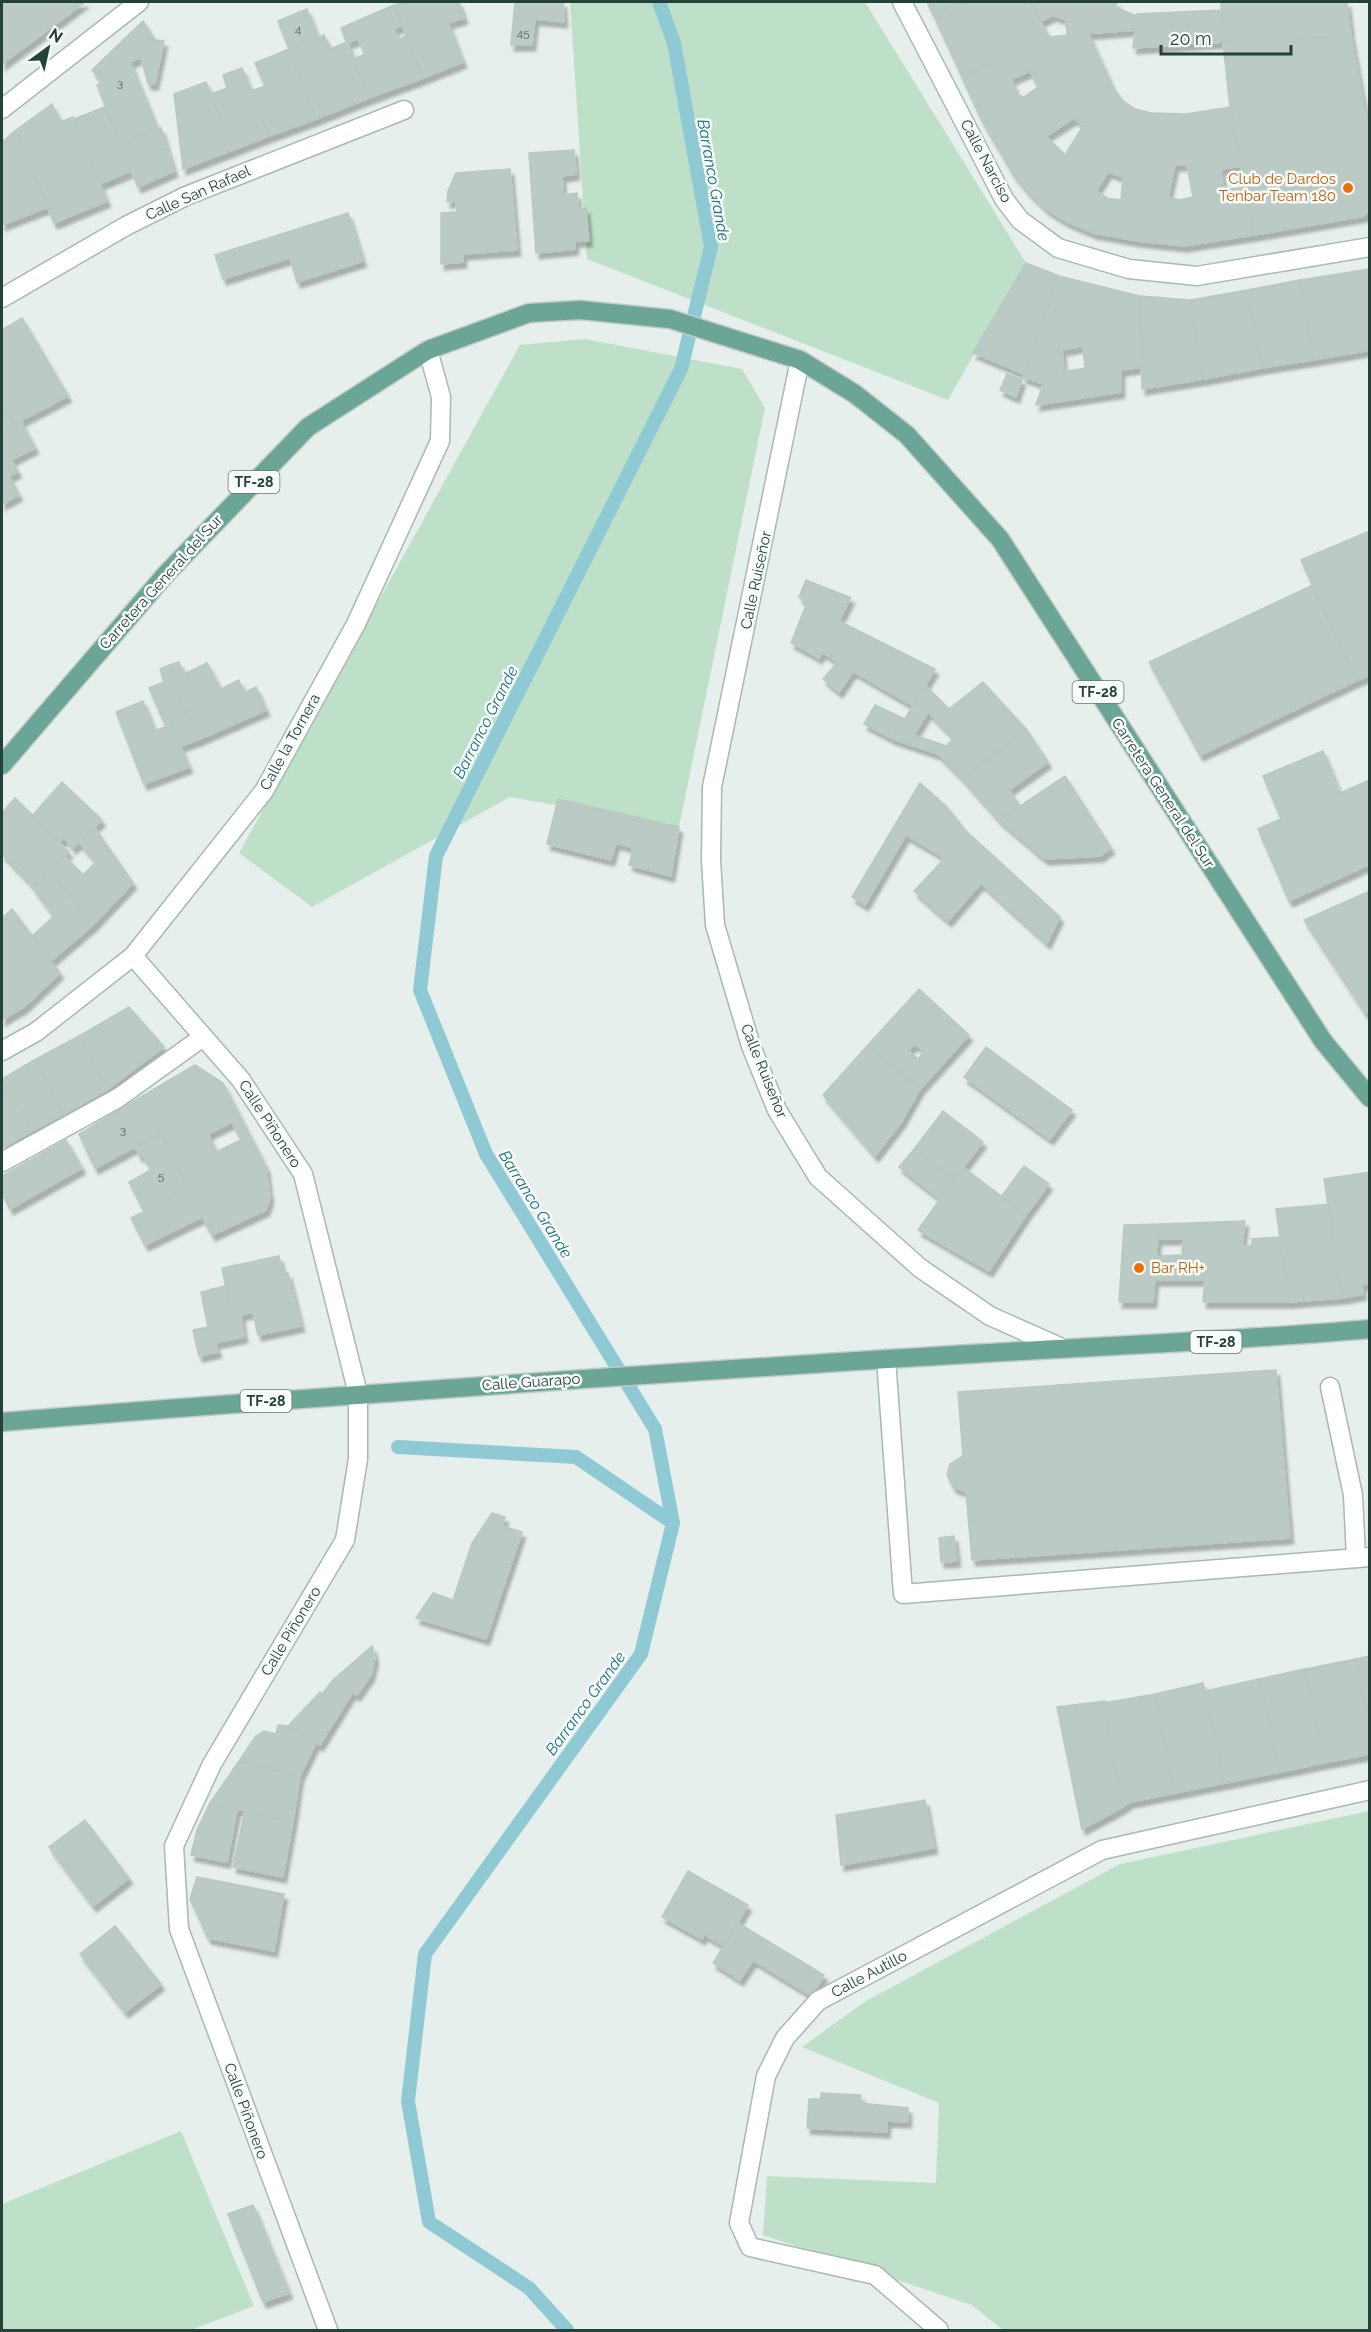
<svg xmlns="http://www.w3.org/2000/svg" width="1371" height="2332" viewBox="0 0 1371 2332" font-family="Raleway,sans-serif">
<style>
.green{fill:#bfe0c8}
.lines{fill:none;stroke-linecap:round;stroke-linejoin:round}
.stream{stroke:#8ec9d4;stroke-width:14}
.building{fill:#bbcac4;stroke:#b8c9c2;stroke-width:1.5;fill-rule:evenodd;filter:url(#shadow)}
.lane-casing{stroke:#a8b8b2;stroke-width:21}
.street-casing{stroke:#a8b8b2;stroke-width:21}
.primary-casing{stroke:#c2cac8;stroke-width:21}
.lane{stroke:#fff;stroke-width:18}
.street{stroke:#fff;stroke-width:18}
.primary{stroke:#6aa596;stroke-width:18}
.food-dot{fill:#e8710a;stroke:#f7fbf9;stroke-width:2}
.labels{text-anchor:middle;stroke-width:5;stroke-linejoin:round;paint-order:stroke}
.number-label{font-size:12px;fill:#4a645c}
.shield{fill:#f7fbf9;stroke:#637a73;stroke-width:1.5}
.shield-label{font-size:14px;font-weight:bold;fill:#24423a}
.street-label{font-size:15px;fill:#24423a;stroke:#f7fbf9}
.food-label{font-size:15px;fill:#c56008;stroke:#f7fbf9;text-anchor:end}
.water-label{font-size:16px;font-style:italic;fill:#1c6f80;stroke:#f7fbf9}
</style>
<defs>
<filter id="shadow"><feDropShadow dx="3.5" dy="6" stdDeviation="1.5" flood-color="#0004"/></filter>
</defs>
<rect width="100%" height="100%" fill="#e6efeb"/>
<path class="green" d="M570,2H865L1026,263L948,400L587,259Z
M585,339L742,369L765,408L679,827L510,797L312,907L239,853L520,345Z
M1369,1811V2330H1003L972,2305L763,2235L767,2176L936,2183L939,2103L802,2047L866,2001L1120,1864Z
M181,2131L254,2306L191,2330H2V2204Z"/>
<g class="lines">
<path class="stream" d="M398,1447L576,1457L673,1523
M567,2330L529,2288L429,2222L408,2101L425,1954L641,1654L673,1523L655,1429L486,1154L420,990L436,856L681,369L711,247L674,43L659,2"/>
</g>
<path class="building" d="M2,2H85L2,64Z
M403,2H459L464,18L448,23L463,62L423,78L394,5Z
M515,2H563L564,22L535,19L532,45H511Z
M927,2H961L933,14Z
M961,2H1030L1049,37L962,77L933,14Z
M1030,2H1117L1115,7L1137,16L1135,30L1067,35L1066,20L1053,15L1041,21Z
M1221,2H1347L1351,36L1223,42Z
M394,5L403,25L394,29L398,40L406,36L423,78L369,98L354,59L365,54L358,39L347,43L341,28Z
M307,9L318,38L289,49L278,21Z
M1221,10L1223,42L1133,48L1137,14Z
M143,21L155,40L164,41L155,84H148L141,57L130,62L156,126L121,146L97,85L103,83L92,70Z
M1088,33L1113,88L1122,100L1135,109L1151,113L1186,114L1230,107L1241,166L1221,169L1224,190L1245,187L1254,235L1184,246L1138,241L1093,233L1067,222L1047,210L1028,192L1013,174L982,121L962,77L1049,37ZM1030,71L1038,87L1024,97L1018,95L1011,79ZM1074,118L1083,126L1065,155L1046,136ZM1175,165H1187L1193,197L1180,200L1168,197ZM1108,172L1123,177L1121,200L1107,198L1096,191Z
M324,35L330,49L347,42L369,98L316,119L289,49Z
M1351,36L1370,140V210L1364,216L1254,235L1230,107L1223,42Z
M289,49L316,119L269,136L251,91L265,86L255,63Z
M242,68L269,136L233,150L211,94L227,88L223,75Z
M206,82L233,150L183,169L174,94Z
M52,104L61,122L73,117L107,201L54,223L16,130Z
M105,107L131,171L100,184L74,119Z
M156,126L157,129L161,128L174,171L138,187L121,146Z
M16,130L48,207L2,225V142Z
M574,150L576,174L562,176L563,195L577,193L578,209L586,208L589,241H575V249L536,253L529,153Z
M510,169L517,250L463,254V262L441,264V213L457,212L456,201L447,202L448,191L456,173Z
M348,213L363,261L297,282L290,258L223,279L215,255Z
M1026,263L1059,276L1024,374L973,353Z
M1370,269V350L1313,360L1300,280Z
M1059,276L1140,296L1142,367L1121,370V392L1036,405L1043,384L1023,377ZM1083,346L1085,368L1064,372L1062,350Z
M1300,280L1313,360L1262,368L1247,290Z
M1247,290L1262,368L1204,379L1190,300Z
M1140,296L1190,300L1204,379L1142,389Z
M22,318L68,396L15,424L2,399V330Z
M1007,374L1022,380L1016,397L1000,390Z
M2,399L15,424L2,431Z
M21,421L35,448L11,460L18,472L9,476L19,495L2,504V431Z
M1370,531V675L1356,681L1301,560Z
M806,580L851,598L839,621L935,669L913,706L853,671L839,692L823,679L838,662L822,652L819,658L791,643L807,603L799,597Z
M1313,585L1356,681L1200,755L1149,662Z
M179,662L184,674L207,663L221,689L239,680L244,693L256,687L266,710L200,739L188,711L185,713L167,666Z
M167,666L185,713L188,711L200,739L181,746L171,724L166,727L149,688L164,682L160,669Z
M983,682L1026,729L963,779L938,754L893,739L925,685L949,709ZM928,712L954,738L946,746L914,735Z
M143,701L155,731L171,724L189,767L144,784L116,712Z
M875,705L905,719L893,739L864,724Z
M1026,729L1048,762L1009,790L1020,806L999,820L963,779Z
M1323,751L1340,793L1370,780V864L1289,901L1258,829L1281,819L1263,776Z
M1065,776L1111,848L1100,856L1045,859L999,820Z
M62,782L102,820L73,848L64,838L59,843L32,816Z
M920,783L946,806L965,830L1060,917L1047,943L981,883L948,921L914,891L945,858L906,835L865,905L852,897Z
M15,798L69,852L34,887L2,854V813Z
M558,799L679,827L671,876L629,865L633,848L616,843L611,860L547,844Z
M94,827L133,883L92,926L51,871L65,856L83,875L96,862L79,842Z
M51,871L92,926L51,961L32,936L54,916L33,888Z
M1370,891V1011L1365,1013L1304,920Z
M12,909L60,973L24,1007L2,1020V918Z
M919,989L969,1035L920,1089L868,1045ZM914,1044L924,1051L918,1059L908,1051Z
M129,1007L164,1047L108,1089L79,1036Z
M79,1036L108,1089L64,1114L34,1060Z
M868,1045L920,1089L902,1121L875,1156L823,1095Z
M986,1047L1072,1110L1050,1139L964,1077Z
M34,1060L64,1114L32,1131L2,1079Z
M195,1065L223,1083L266,1167L270,1198L266,1210L212,1235L202,1217L145,1245L131,1218L189,1189L144,1095ZM232,1122L241,1140L216,1152L208,1134Z
M2,1079L32,1131L2,1148Z
M144,1095L162,1133L95,1168L79,1134Z
M943,1111L983,1142L953,1180L915,1148Z
M162,1133L189,1189L144,1211L129,1182L151,1170L142,1154L139,1156L135,1147Z
M66,1140L82,1168L10,1209L2,1193V1176Z
M915,1148L953,1180L940,1199L899,1167Z
M1024,1166L1049,1184L1026,1215L1001,1197Z
M963,1167L1026,1215L989,1271L918,1230Z
M1369,1172L1370,1284H1362L1363,1294L1342,1298L1324,1179Z
M1329,1204L1342,1298L1289,1302L1276,1209Z
M1245,1221L1242,1246H1208L1205,1280H1155L1157,1256L1182,1255L1183,1239H1157L1159,1224Z
M1159,1224L1153,1302H1119L1124,1225Z
M1279,1237L1289,1302H1203L1208,1246H1252V1239Z
M279,1256L283,1274L288,1273L301,1326L258,1335L253,1312L232,1317L222,1268Z
M225,1286L232,1317L241,1314L244,1337L215,1343L218,1352L199,1356L193,1330L208,1327L201,1292Z
M1276,1370L1290,1538L972,1560L966,1492L953,1487L947,1475L950,1464L963,1456L958,1392Z
M492,1513L505,1517L502,1526L522,1532L486,1639L416,1618L433,1593L453,1600L472,1543Z
M954,1536L957,1561L941,1562L939,1538Z
M372,1646L375,1658L371,1675L357,1695L352,1693L320,1745L288,1726L320,1692L322,1694L333,1680Z
M1370,1656V1729L1356,1659Z
M1356,1659L1370,1729V1754L1323,1763L1305,1669Z
M1305,1669L1323,1763L1280,1772L1259,1679Z
M1259,1679L1280,1772L1225,1783L1205,1691Z
M1203,1683L1225,1783L1175,1793L1155,1694Z
M1155,1694L1175,1793L1130,1802L1123,1807L1103,1703Z
M1106,1701L1103,1703L1123,1807L1082,1829L1057,1707Z
M278,1725L288,1726L316,1743L300,1776L239,1761L256,1736L264,1731L276,1734Z
M239,1761L300,1776L293,1822L210,1803Z
M925,1800L934,1848L841,1865L836,1815Z
M210,1803L237,1810L227,1862L191,1855L197,1830Z
M245,1811L293,1822L283,1877L233,1867Z
M85,1820L129,1878L93,1906L49,1847Z
M688,1871L748,1905L724,1946L704,1934L702,1939L662,1917Z
M197,1877L284,1894L274,1951L208,1938L190,1899Z
M738,1923L824,1975L812,1996L753,1960L740,1980L713,1963Z
M115,1926L161,1984L125,2012L80,1954Z
M821,2093L861,2095L860,2103L908,2108V2122L887,2121V2132L807,2128L809,2099H821Z
M253,2205L289,2293L263,2302L228,2214Z"/>
<g class="lines">
<g class="lane-casing">
<path id="lane" d="M2,1162L118,1098L203,1037
M1330,1387L1353,1495L1356,1558"/>
</g>
<g class="street-casing">
<path id="street" d="M902,2L1004,199L1020,220L1058,248L1129,269L1197,276L1370,247
M2,109L139,2
M2,298L126,226L186,196L404,110
M800,360L712,787L711,860L715,925L751,1046L777,1110L818,1177L920,1268L990,1316L1062,1348
M133,956L241,1080L303,1174L358,1394V1459L345,1540L212,1764L174,1846L179,1929L328,2330
M2,1051L36,1032L133,956L264,791L356,624L440,441L441,397L428,350
M886,1359L903,1594L1370,1557
M939,2330L875,2275L750,2247L739,2223L766,2076L785,2038L818,2001L1102,1850L1370,1790"/>
</g>
<g class="primary-casing">
<path id="primary" d="M2,765L166,574L308,427L428,350L529,313L580,310L670,319L800,360L855,394L907,435L1000,539L1323,1041L1370,1098
M2,1422C297,1398 592,1378 888,1359C1049,1348 1209,1343 1370,1329"/>
</g>
<use href="#lane" class="lane"/>
<use href="#street" class="street"/>
<use href="#primary" class="primary"/>
</g>
<g class="food-dot">
<circle cx="1348" cy="188" r="6"/>
<circle cx="1139" cy="1268" r="6"/>
</g>
<g class="labels">
<g class="number-label">
<text x="298" y="33">4</text>
<text x="523" y="37">45</text>
<text x="120" y="87">3</text>
<text x="123" y="1134">3</text>
<text x="161" y="1180">5</text>
</g>
<g class="shield">
<rect x="228.5" y="471" width="51" height="22" rx="4.5"/>
<rect x="1072.5" y="681" width="51" height="22" rx="4.5"/>
<rect x="1190.5" y="1331" width="51" height="22" rx="4.5"/>
<rect x="240.5" y="1390" width="51" height="22" rx="4.5"/>
</g>
<g class="shield-label">
<text x="254" y="487">TF-28</text>
<text x="1098" y="697">TF-28</text>
<text x="1216" y="1347">TF-28</text>
<text x="266" y="1406">TF-28</text>
</g>
<g class="street-label">
<text transform="translate(986 161) rotate(62)" y="5">Calle Narciso</text>
<text transform="translate(198 193) rotate(-24)" y="5">Calle San Rafael</text>
<text transform="translate(756 580) rotate(-78)" y="5">Calle Ruiseñor</text>
<text transform="translate(161 582) rotate(-48)" y="5">Carretera General del Sur</text>
<text transform="translate(290 742) rotate(-61)" y="5">Calle la Tornera</text>
<text transform="translate(1163 793) rotate(57)" y="5">Carretera General del Sur</text>
<text transform="translate(764 1071) rotate(68)" y="5">Calle Ruiseñor</text>
<text transform="translate(270 1124) rotate(57)" y="5">Calle Piñonero</text>
<text transform="translate(531 1382) rotate(-4)" y="5">Calle Guarapo</text>
<text transform="translate(291 1631) rotate(-59)" y="5">Calle Piñonero</text>
<text transform="translate(869 1974) rotate(-28)" y="5">Calle Autillo</text>
<text transform="translate(246 2111) rotate(70)" y="5">Calle Piñonero</text>
</g>
<g class="food-label">
<text x="1336" y="184">Club de Dardos<tspan x="1336" dy="17">Tenbar Team 180</tspan></text>
<text x="1151" y="1273" text-anchor="start">Bar RH+</text>
</g>
<g class="water-label">
<text transform="translate(714 180) rotate(80)" y="6">Barranco Grande</text>
<text transform="translate(485 722) rotate(-63)" y="6">Barranco Grande</text>
<text transform="translate(536 1204) rotate(58)" y="6">Barranco Grande</text>
<text transform="translate(585 1703) rotate(-54)" y="6">Barranco Grande</text>
</g>
</g>
<rect width="1371" height="2332" fill="none" stroke="#24423a" stroke-width="6"/>
<g transform="translate(48 48) rotate(33)" stroke="#f7fbf9" stroke-width="4.5" paint-order="stroke">
<path d="M0-4.5L10 22L0 15L-10 22Z" fill="#24423a"/>
<text y="-9" font-size="16" font-weight="bold" text-anchor="middle" fill="#24423a">N</text>
</g>
<path d="M1161 45v9h130v-9" fill="none" stroke="#24423a" stroke-width="3"/>
<text x="1170" y="45" font-size="18" fill="#24423a" stroke="#f7fbf9" stroke-width="4.5" paint-order="stroke">20 m</text>
</svg>
